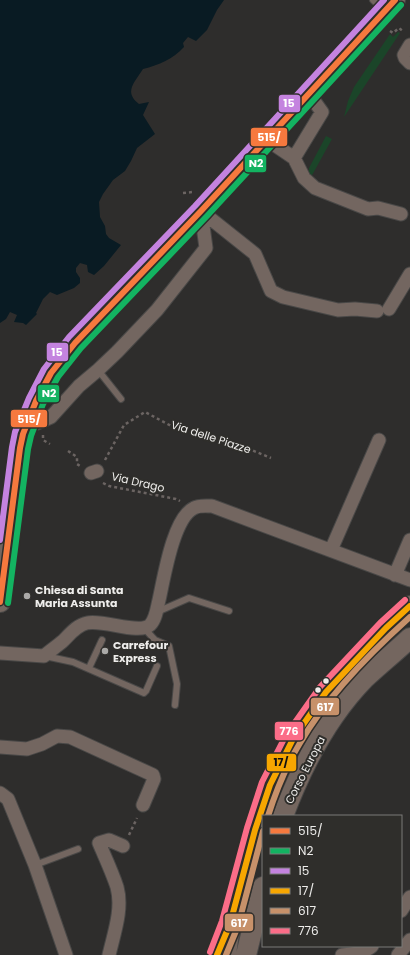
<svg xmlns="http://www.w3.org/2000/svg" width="410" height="955" viewBox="0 0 410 955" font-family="Poppins,sans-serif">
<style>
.green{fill:#1b4529}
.water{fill:#091b23}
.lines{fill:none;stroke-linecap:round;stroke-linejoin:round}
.lane-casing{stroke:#494847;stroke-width:8}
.street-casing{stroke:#494847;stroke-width:15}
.primary-casing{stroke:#494847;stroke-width:22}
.path{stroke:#6b6462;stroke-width:2.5;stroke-dasharray:3 3;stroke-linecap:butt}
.lane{stroke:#736660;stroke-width:6}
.street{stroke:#736660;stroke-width:13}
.primary{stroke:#74665f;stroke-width:20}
.bus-1-casing{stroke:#2f2e2b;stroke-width:9}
.bus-2-casing{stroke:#2f2e2b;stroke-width:9}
.bus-3-casing{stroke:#2f2e2b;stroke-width:9}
.bus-4-casing{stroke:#2f2e2b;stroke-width:9}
.bus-5-casing{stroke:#2f2e2b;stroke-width:9}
.bus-6-casing{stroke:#2f2e2b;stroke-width:9}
.bus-1{stroke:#f6793e;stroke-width:6}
.bus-2{stroke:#13b361;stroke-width:6}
.bus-3{stroke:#c483df;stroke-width:6}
.bus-4{stroke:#f7a600;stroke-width:6}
.bus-5{stroke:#c7916a;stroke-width:6}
.bus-6{stroke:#fb6d88;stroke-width:6}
.poi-dot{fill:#abaaa8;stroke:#2f2e2b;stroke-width:1.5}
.bus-dot{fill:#eeedeb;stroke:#2f2e2b;stroke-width:1.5}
.labels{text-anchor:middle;stroke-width:4;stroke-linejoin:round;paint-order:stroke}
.street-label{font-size:11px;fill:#eeedeb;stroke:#2f2e2b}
.poi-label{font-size:11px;font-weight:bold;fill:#eeedeb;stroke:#2f2e2b;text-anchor:start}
.line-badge{stroke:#2f2e2b;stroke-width:1.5}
.badge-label{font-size:11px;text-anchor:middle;font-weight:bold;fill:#fff}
.pale-badge-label{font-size:11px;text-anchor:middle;font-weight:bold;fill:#111}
</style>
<rect width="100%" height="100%" fill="#2e2d2c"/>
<path class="green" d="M398,32L400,33L344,117L348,101L354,87L390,34L393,37Z
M326,136L332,139L310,179L308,174L309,168Z"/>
<path class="water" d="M0,0H224L217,10L207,30L196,41L188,37L183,43L184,47C173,59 159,65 143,69C135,82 123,92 139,104L149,102L143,115L155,134L137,148L131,161L125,171L113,180L103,194L99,202L100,217L105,226L106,234L109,238L121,245L104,266L94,275L88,272L87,265L80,263L76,268V272L80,278V283L74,288L57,295L50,292L43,299L36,313L37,314L26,325L23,323L14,322L17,315L10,312L6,319L0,323Z"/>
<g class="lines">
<g class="lane-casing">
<path id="lane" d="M373,0L383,9
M98,370L121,399
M157,612L189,598L229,611
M144,628L155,640L169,646L177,684L175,705
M45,656L73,662L144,693L146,691L157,666
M89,668L102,640
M35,865L78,849"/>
</g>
<g class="street-casing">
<path id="street" d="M410,45L404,55L405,58L410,63
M266,139L294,158L304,178L315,188L368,209L378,208L401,214
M294,158L322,112L309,94
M201,211L255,254L271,291L283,297L338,310L355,309L377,311
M389,309L410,274
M28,421L37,423L51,417L79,386L98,370L117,352L157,310L206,248L201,211
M91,473L97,471
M331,550L379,440
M395,575L410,540
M0,653L44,656C50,651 57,646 63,641C70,634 77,625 87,623C103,619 139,635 150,625C156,619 157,608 159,600C164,578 173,518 194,508C199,505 206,506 212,506L410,580
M0,747L27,749L42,744L57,736L70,737L153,775L154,779L143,805
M0,793L8,799L35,865L66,955
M401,911L410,897
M109,955C114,933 123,909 117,887C112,872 105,857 99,843L109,840L123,846
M342,955C353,954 364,953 372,946
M398,955L410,940"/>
</g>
<g class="primary-casing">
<path id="primary" d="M0,602L20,448L23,434L36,401L51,373L75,343L201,211L395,0
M283,816C301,768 328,716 364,679C379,665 395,652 410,638
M226,955L230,924L255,830L270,785L293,739L326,692L386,628L410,606
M246,955L263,887"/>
</g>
<path class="path" d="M390,31L393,33L399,28L404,32
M183,193L193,192
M43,435V440L50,444
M68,451L77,457V464L80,466
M105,460L124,425L145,412L175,428L232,442L271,458
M103,483L109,486L176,499L180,501
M129,835L137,818"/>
<use href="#lane" class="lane"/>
<use href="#street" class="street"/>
<use href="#primary" class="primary"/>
<g class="bus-1-casing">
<path id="bus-1" d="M0,602L20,448L23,434L36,401L51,373L75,343L201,211L395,0"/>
</g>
<g class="bus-2-casing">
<path id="bus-2" d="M8,603L28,449L31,436L43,404L58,377L81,348L207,216L401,5"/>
</g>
<g class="bus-3-casing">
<path id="bus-3" d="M0,540L12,447L15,432L29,398L44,369L69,337L195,206L384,0"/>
</g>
<g class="bus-4-casing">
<path id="bus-4" d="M217,955L230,924L255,830L270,785L293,739L326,692L386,628L410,606"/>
</g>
<g class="bus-5-casing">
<path id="bus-5" d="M268,816C276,791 286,766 300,743C326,698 371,652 410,617
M226,955L238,926L263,831"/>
</g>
<g class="bus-6-casing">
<path id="bus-6" d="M210,952L222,921L247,828L262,782L286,735L320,687L380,623L405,600"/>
</g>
<use href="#bus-1" class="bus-1"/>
<use href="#bus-2" class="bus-2"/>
<use href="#bus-3" class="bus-3"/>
<use href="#bus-4" class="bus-4"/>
<use href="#bus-5" class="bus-5"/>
<use href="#bus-6" class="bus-6"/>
</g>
<g class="poi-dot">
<circle cx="27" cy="596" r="4"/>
<circle cx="105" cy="651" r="4"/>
</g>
<g class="bus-dot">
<circle cx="326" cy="681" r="3.5"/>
<circle cx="318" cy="690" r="3.5"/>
</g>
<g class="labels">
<g class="street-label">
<text transform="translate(211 437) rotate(18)" y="4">Via delle Piazze</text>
<text transform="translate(138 482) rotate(13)" y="4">Via Drago</text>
<text transform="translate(305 770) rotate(-63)" y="4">Corso Europa</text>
</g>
<g class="poi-label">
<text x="35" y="594">Chiesa di Santa<tspan x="35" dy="13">Maria Assunta</tspan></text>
<text x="113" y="649">Carrefour<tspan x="113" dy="13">Express</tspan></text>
</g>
</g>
<g class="line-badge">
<rect x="278" y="94" width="23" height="19" rx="4" fill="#c483df"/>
<rect x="250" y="127" width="38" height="20" rx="4" fill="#f6793e"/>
<rect x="244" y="154" width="23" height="19" rx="4" fill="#13b361"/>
<rect x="46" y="342" width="23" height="20" rx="4" fill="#c483df"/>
<rect x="37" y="384" width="23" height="19" rx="4" fill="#13b361"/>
<rect x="10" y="409" width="38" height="19" rx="4" fill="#f6793e"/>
<rect x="310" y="697" width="30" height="19" rx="4" fill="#c7916a"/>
<rect x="274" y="721" width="30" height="20" rx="4" fill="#fb6d88"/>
<rect x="266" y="753" width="31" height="19" rx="4" fill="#f7a600"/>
<rect x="224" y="913" width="30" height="19" rx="4" fill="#c7916a"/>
</g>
<g class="badge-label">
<text x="289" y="107">15</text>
<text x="269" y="141">515/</text>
<text x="256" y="167">N2</text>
<text x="57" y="356">15</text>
<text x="49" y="397">N2</text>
<text x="29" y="423">515/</text>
<text x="325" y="711">617</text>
<text x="289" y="735">776</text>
<text x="239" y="927">617</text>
</g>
<g class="pale-badge-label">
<text x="281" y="766">17/</text>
</g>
<rect x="262" y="815" width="140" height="132" fill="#2f2e2b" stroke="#7b7a78"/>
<rect x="270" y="828" width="20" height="6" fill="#f6793e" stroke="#7b7a78"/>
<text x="298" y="835" font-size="12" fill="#eeedeb">515/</text>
<rect x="270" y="848" width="20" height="6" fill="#13b361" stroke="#7b7a78"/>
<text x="298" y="855" font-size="12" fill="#eeedeb">N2</text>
<rect x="270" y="868" width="20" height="6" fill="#c483df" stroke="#7b7a78"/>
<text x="298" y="875" font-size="12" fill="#eeedeb">15</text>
<rect x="270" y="888" width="20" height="6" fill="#f7a600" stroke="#7b7a78"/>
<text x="298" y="895" font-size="12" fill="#eeedeb">17/</text>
<rect x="270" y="908" width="20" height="6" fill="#c7916a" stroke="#7b7a78"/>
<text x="298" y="915" font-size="12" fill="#eeedeb">617</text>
<rect x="270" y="928" width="20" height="6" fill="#fb6d88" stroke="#7b7a78"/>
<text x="298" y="935" font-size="12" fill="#eeedeb">776</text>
</svg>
